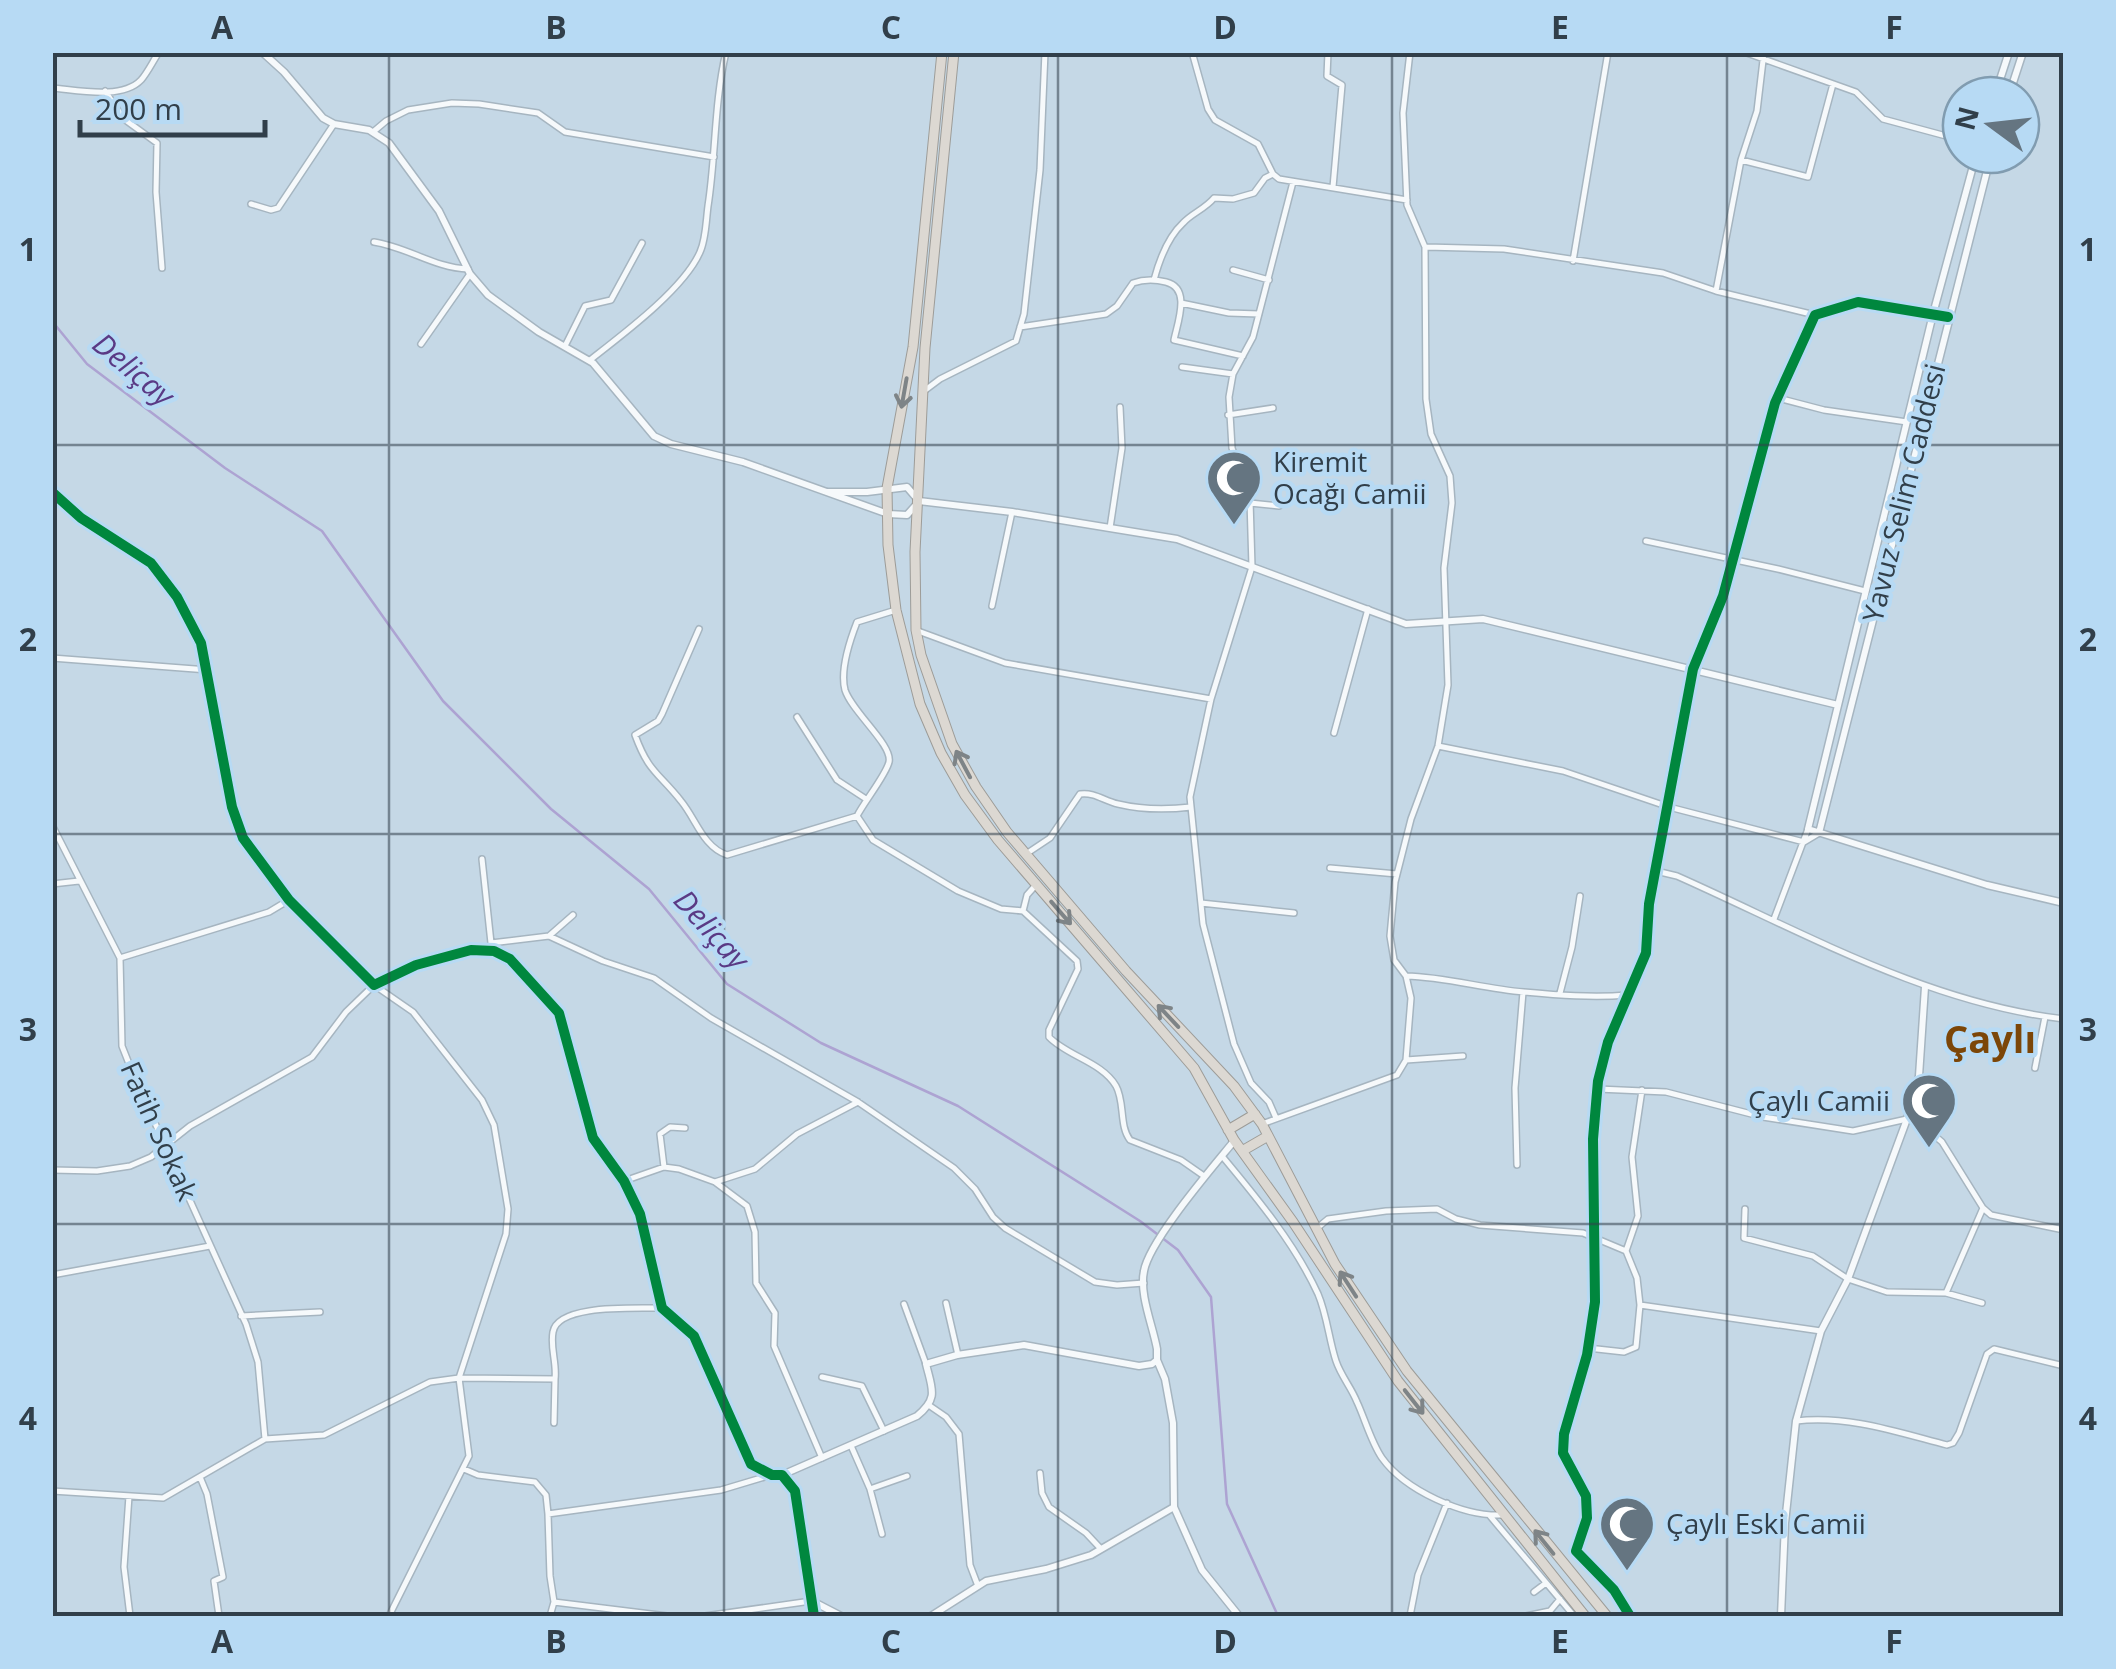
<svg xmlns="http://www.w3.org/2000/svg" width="2116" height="1669" viewBox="0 0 2116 1669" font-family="'Open Sans',sans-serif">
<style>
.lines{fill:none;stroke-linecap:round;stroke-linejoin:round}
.stream{stroke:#ada3d2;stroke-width:2.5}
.minor-casing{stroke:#a6b5c0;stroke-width:8}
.tertiary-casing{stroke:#a6b5c0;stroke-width:9}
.trunk-casing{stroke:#9d9c98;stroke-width:11}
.minor{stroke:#f6f9fb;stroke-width:5}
.tertiary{stroke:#f6f9fb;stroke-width:6}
.trunk{stroke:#dcd8d2;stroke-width:9}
.cycleway-casing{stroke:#b7daf4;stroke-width:16}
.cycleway{stroke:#00873e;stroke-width:10}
.oneway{stroke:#7e8487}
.grid{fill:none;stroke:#313f4a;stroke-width:2.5;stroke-opacity:0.55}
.labels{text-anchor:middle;stroke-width:9;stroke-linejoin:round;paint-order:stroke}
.poi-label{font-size:28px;fill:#313f4a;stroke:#b7daf4;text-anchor:start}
.street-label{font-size:28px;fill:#313f4a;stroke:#b7daf4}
.water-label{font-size:30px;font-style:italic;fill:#5a3a85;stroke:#b7daf4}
.district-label{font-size:38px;font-weight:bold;fill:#7c4608;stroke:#b7daf4}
.neatline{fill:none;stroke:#313f4a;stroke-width:4}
.grid-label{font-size:32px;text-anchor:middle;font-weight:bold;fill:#313f4a}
</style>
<rect width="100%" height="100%" fill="#c5d8e6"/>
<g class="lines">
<path class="stream" d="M52,321L87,364L225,468L322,531L443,701L551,809L649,889L727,984L821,1043L958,1106L1140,1221L1178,1250L1211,1297L1227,1504L1278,1616"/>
<g class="minor-casing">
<path id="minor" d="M1192,52L1208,109L1215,120L1258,144L1273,174L1279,179L1407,200
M1328,52L1327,76L1342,85L1333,187
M1744,52L1856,92L1883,119L1961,140
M52,88C77,90 122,100 141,80C148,72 153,61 159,52
M105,91L124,119L157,143L156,192L162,268
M373,132L386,121L408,110L452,103L479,104L538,113L565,132L714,157
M1741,160L1808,177L1833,84
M251,204L271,210L278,208L334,124
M374,242C407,247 435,268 468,269
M1426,247L1504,249L1663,273L1716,291L1815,315
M1573,261L1608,52
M1233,270L1269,280
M1154,280C1159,261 1168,237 1183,223C1192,213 1205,209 1214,198L1233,199L1254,193L1265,178L1273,174
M1716,291L1741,160L1757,111L1764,52
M1181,303L1229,313L1259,314
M1020,327L1106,314L1117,306L1133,283C1144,279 1154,279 1166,282C1191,288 1178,321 1174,340L1243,356
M421,344L470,274
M565,346L585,306L611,300L642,243
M590,360C622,335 684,289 700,252C706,239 706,221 708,206C716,155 714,103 726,52
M1182,367L1233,374
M924,391L940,379L1016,341L1024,314L1040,170L1045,52
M1778,398L1824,410L1907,422
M1228,415L1273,408
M52,492L81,518L151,563L177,597L201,643L232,807L243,838L289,900L374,985L416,965L471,950L494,951L510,959L559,1013L593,1138L624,1181L640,1214L662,1308L694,1336L751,1464L772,1475H782L795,1491L814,1616
M1250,503L1279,506
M1110,528L1122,448L1120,407
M1646,541L1778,569L1865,591
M992,606L1012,512
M699,629L662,714L658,721L635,735C649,773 658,772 681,801C696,819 703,847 727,855L857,816C864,802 886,775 889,762C893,745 852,712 845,690C840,671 850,640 857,622L896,610
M918,631L1005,663L1211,699
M52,658L208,670
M797,717L837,780L866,799
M1334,733L1368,609
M1438,746L1563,771L1669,807L1804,842L1819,833
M857,816L873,840L958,891L1001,909L1023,911L1027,895L1035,886
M52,825L120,958L122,1046L135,1079L246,1324L258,1362L265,1439
M1026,854L1050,838L1080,794C1095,792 1104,801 1118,804C1143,810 1166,810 1191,807
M482,859L491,943
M1330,868L1397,874
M1656,871L1677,876C1801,931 1926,1003 2064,1019
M52,884L79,881
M1201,903L1294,913
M1023,911L1077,961L1078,969L1049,1030V1037C1067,1056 1102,1062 1116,1086C1125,1102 1119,1126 1130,1140L1181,1160L1204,1176
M1774,919L1808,829
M549,936L573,915
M491,943L549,936L603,961L654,978L711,1018L858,1102L954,1168L975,1189L993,1217L1005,1228L1095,1282L1117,1285L1144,1283
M120,958L269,912L289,900
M1406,976C1447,977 1484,989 1524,992C1557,995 1593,998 1627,995
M1560,993L1572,947L1580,896
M1406,1060L1463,1056
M2035,1068L2045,1017
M1598,1089L1666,1092L1763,1117L1853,1131L1907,1119L1921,1124L1942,1142L1983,1208L1991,1215L2064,1230
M1276,1118L1269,1102L1251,1083L1234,1044L1203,924L1190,797L1211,699L1252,567L1250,500L1232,448L1229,397L1233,374L1253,337L1293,182
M1262,1124L1397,1075L1406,1060L1411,998L1406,976L1394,960L1390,936L1395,882L1411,819L1438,746L1448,685L1444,568L1452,503L1450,476L1431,434L1426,399L1425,247L1407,205L1403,113L1410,52
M1222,1156C1257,1198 1295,1244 1318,1294C1327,1315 1329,1340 1336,1361C1341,1376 1351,1387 1357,1402C1365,1419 1371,1442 1382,1458C1405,1490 1463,1517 1503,1515
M1517,1165L1515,1088L1523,992
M664,1167L660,1134L670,1127L685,1128
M52,1170L97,1171L130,1166L151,1157L190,1126L312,1057L346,1012L374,985L413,1012L482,1100L494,1125L508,1209L506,1234L459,1378L469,1456L389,1616
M624,1181L664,1167L679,1169L715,1182L747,1206L755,1232L756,1283L775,1313L774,1346L822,1458
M715,1182L755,1169L797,1134L858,1102
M1745,1209L1744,1238L1813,1256L1848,1279L1887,1292L1946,1293L1983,1208
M1316,1229L1328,1219L1386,1211L1437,1209L1456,1219L1480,1225L1583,1233L1626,1251L1637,1278L1640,1305L1821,1331
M1626,1251L1638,1216L1632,1157L1642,1090
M52,1275L210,1246
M1946,1293L1982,1303
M946,1303L958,1355
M904,1304L926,1364
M241,1316L320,1312
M1588,1348L1624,1352L1636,1347L1640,1305
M822,1377L862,1386L884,1431
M930,1406L946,1417L959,1434L970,1565L978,1586
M1796,1421C1848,1415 1897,1432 1947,1445L1953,1443L1959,1433L1987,1354L1994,1349L2064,1366
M554,1423L555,1379
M852,1448L870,1489L882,1534
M464,1469L478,1475L535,1482L546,1495L548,1514L550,1576L554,1602L550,1616
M1040,1473L1042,1493L1049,1507L1086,1533L1101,1549
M200,1477L207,1494L223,1577L214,1581L219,1616
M870,1489L907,1476
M52,1491L163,1498L265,1439L324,1435L430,1382L459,1378L555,1379C557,1363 550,1348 553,1332C558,1303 639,1309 662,1308
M129,1496L124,1567L130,1616
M548,1514L721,1490L771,1475
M1490,1516L1574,1616
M1534,1592L1546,1583
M554,1602L667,1616
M705,1616L811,1601
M1410,1616L1418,1575L1447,1503
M1526,1616L1550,1611L1560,1599
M1630,1616L1614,1590L1576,1551L1587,1518L1586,1496L1563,1453L1564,1434L1587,1355L1595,1302L1593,1139L1598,1081L1608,1042L1646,953L1649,904L1693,669L1723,596L1775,403L1815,315L1858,302L1933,314"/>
</g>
<g class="tertiary-casing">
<path id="tertiary" d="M262,52L284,72L323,118L334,124L369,130L389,143L439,211L470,274L488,295L539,332L593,363L654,436L671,444L743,462L888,514L907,515L915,506
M1995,95L2009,52
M2009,95L2023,52
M1976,155L1933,314L1808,829L1987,885L2064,903
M828,492H867L907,487L919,501L1012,512L1177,539L1406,624L1483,619L1838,705
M1819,833L1991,155
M1157,1360L1165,1379L1173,1423L1174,1507L1202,1570L1239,1616
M782,1475L917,1416C939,1398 932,1389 926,1364L957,1355L1024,1345L1139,1366L1152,1364L1157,1360V1349C1153,1326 1139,1294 1144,1271C1149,1241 1213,1167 1234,1141
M812,1601L841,1616
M931,1616L986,1581L1046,1569L1091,1555L1174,1507
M1781,1616L1785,1523L1796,1421L1821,1331L1848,1279L1907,1119L1919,1076L1925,987"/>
</g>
<g class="trunk-casing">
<path id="trunk" d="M942,52L913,347L887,488L888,545L896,610L920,704L941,753L965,795L998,840L1194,1068L1234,1140L1293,1222L1398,1381L1585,1616
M954,52L925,348L915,552L916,630L921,655L952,744L976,787L1007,832L1126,971L1234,1086L1262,1124L1335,1264L1407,1371L1607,1616
M1228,1130L1255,1114
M1242,1151L1268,1136"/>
</g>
<use href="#minor" class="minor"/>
<use href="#tertiary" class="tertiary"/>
<use href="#trunk" class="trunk"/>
<g class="cycleway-casing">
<path id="cycleway" d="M52,492L81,518L151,563L177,597L201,643L232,807L243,838L289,900L374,985L416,965L471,950L494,951L510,959L559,1013L593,1138L624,1181L640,1214L662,1308L694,1336L751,1464L772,1475H782L795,1491L814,1616
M1630,1616L1614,1590L1576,1551L1587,1518L1586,1496L1563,1453L1564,1434L1587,1355L1595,1302L1593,1139L1598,1081L1608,1042L1646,953L1649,904L1693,669L1723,596L1775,403L1815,315L1858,302L1948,317"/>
</g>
<use href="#cycleway" class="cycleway"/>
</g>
<defs><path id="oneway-shaft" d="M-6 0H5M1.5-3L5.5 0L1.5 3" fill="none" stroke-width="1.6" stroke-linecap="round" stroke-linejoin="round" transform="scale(2.5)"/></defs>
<g class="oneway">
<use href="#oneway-shaft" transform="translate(904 393) rotate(100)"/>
<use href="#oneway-shaft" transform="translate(963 764) rotate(-118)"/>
<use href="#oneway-shaft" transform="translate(1061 913) rotate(49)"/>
<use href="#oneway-shaft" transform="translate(1168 1016) rotate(-133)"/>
<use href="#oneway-shaft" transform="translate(1348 1284) rotate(-123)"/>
<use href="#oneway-shaft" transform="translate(1414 1402) rotate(52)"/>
<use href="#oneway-shaft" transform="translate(1544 1542) rotate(-129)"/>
</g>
<path class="grid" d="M389,52V1616M724,52V1616M1058,52V1616M1392,52V1616M1727,52V1616M52,445H2064M52,834H2064M52,1224H2064"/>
<defs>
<g id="mosque-pin" transform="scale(2.875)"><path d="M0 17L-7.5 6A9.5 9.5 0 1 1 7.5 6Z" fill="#657581" stroke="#b7daf4"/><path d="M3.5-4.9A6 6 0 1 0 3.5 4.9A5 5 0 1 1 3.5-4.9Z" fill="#fff"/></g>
</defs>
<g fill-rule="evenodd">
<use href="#mosque-pin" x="1234" y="478"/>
<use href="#mosque-pin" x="1929" y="1101"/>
<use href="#mosque-pin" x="1627" y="1524"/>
</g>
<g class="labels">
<g class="poi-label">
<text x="1273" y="472">Kiremit<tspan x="1273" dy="32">Ocağı Camii</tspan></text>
<text x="1890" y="1111" text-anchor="end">Çaylı Camii</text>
<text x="1666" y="1534">Çaylı Eski Camii</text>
</g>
<g class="street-label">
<text transform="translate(1904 493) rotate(-76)" y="10">Yavuz Selim Caddesi</text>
<text transform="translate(159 1131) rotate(66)" y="10">Fatih Sokak</text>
</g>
<g class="water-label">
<text transform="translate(133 370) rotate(40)" y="10">Deliçay</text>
<text transform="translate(711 930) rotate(48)" y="10">Deliçay</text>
</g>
<g class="district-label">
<text x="1990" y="1053">Çaylı</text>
</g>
</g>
<rect width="2116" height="1669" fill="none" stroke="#b7daf4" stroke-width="110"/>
<g transform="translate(1991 125) rotate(285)"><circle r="48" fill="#b7daf4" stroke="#819cb0" stroke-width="2.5"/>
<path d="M0-8L18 38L0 25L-18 38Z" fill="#657581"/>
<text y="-15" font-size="28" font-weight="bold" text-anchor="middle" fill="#313f4a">N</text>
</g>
<path d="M80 120v15h185v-15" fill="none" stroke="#313f4a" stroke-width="5"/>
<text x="95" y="120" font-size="30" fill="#313f4a" stroke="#b7daf4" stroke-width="8" paint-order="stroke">200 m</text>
<rect x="55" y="55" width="2006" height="1559" class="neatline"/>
<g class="grid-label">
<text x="222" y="39">A</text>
<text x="556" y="39">B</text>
<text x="891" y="39">C</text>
<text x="1225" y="39">D</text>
<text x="1560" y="39">E</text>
<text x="1894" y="39">F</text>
<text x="28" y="261">1</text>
<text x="2088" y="261">1</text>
<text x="28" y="651">2</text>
<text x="2088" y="651">2</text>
<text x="28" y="1041">3</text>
<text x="2088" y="1041">3</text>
<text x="28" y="1430">4</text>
<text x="2088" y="1430">4</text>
<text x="222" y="1653">A</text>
<text x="556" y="1653">B</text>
<text x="891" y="1653">C</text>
<text x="1225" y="1653">D</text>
<text x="1560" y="1653">E</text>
<text x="1894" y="1653">F</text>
</g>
</svg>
